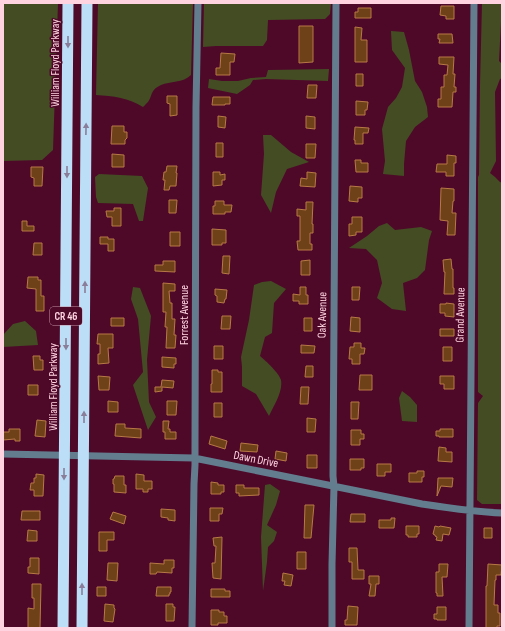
<svg xmlns="http://www.w3.org/2000/svg" width="505" height="631" viewBox="0 0 505 631" font-family="'Sofia Sans Condensed',sans-serif">
<style>
.green{fill:#444c24}
.building{fill:#6e4119;stroke:#b77946}
.lines{fill:none;stroke-linecap:round;stroke-linejoin:round}
.minor{stroke:#637d8f;stroke-width:7}
.trunk{stroke:#bcdef6;stroke-width:11}
.oneway{fill:#8a7e9a}
.labels{text-anchor:middle;stroke-width:3;stroke-linejoin:round;paint-order:stroke}
.shield{fill:#4e0929;stroke:#ca96a9;stroke-width:1}
.shield-label{font-size:11px;font-weight:bold;fill:#ffd3e0}
.street-label{font-size:12px;fill:#ffd3e0;stroke:#4e0929}
</style>
<rect width="100%" height="100%" fill="#4e0929"/>
<path class="green" d="M3,3H58L53,150L42,160L3,161Z
M98,3H193L191,75C183,83 170,81 161,85C150,90 153,95 148,102C146,104 145,105 143,107C129,98 113,96 96,95Z
M204,3H331L330,14L325,19L268,20L267,40L263,46H216L203,47Z
M482,3H502L499,61L502,64V78L500,79L495,92L496,161L490,173L495,177L500,182L502,183V504H482L477,500L478,403L483,396L478,392V177L479,175L480,85Z
M391,31L404,32L409,50L415,81L422,92L427,107L428,117L415,127L406,141L404,164V176L383,174L385,161L382,129L388,107L396,98L402,87L405,68L392,50Z
M329,69L328,81L266,79L253,80L250,85L237,94L208,88L209,79L222,81H238L251,78L266,77L268,70Z
M263,135H271L291,152L309,162L287,169L276,192L271,213L261,195L264,154Z
M99,174L142,176L148,188L143,221H139L133,204L98,203L96,197L95,177Z
M387,223L395,230L421,227L432,231L429,240L425,270L417,278L403,283L406,311L392,309L377,298L382,283L377,260L366,249L349,248L367,236L379,226Z
M271,281L286,289L274,303L272,333L265,337L260,356C266,361 279,373 281,380C283,392 274,405 269,416L256,394L242,386V367L241,357L249,320L254,285L262,282Z
M133,287L140,288L151,316L147,360L149,402L156,417L148,430L133,385L143,372L138,319L131,299Z
M25,321L36,331L38,345L3,347V335L13,324Z
M402,391L410,397L417,405V422L402,421L399,398Z
M270,484L280,491L276,505L267,525L277,532L274,541L268,547L267,562L263,591L261,537L265,485Z"/>
<path class="building" d="M441,6H454V19H446V16L440,15Z
M358,8H371V18H355V12H358Z
M299,26H313V62L299,63Z
M355,27L362,28L361,40H367V62H355Z
M438,34H452L453,43H439L440,39H438Z
M221,53L235,54L234,62H230V75H216V68H220Z
M439,57H454L453,74H455L454,87H456V92H453L452,107H438V99H441V87H444V75H447L448,65L439,64Z
M356,74H363V86H356Z
M308,85H317L316,98H307Z
M167,96H177V115L170,116V104L167,103Z
M213,97H230V104H225V105H212Z
M356,101L368,102L367,110H365V115H356Z
M218,116L226,117L225,128L218,127Z
M306,116L315,117V129L306,128Z
M112,126H124V132H127V138L125,140V144H111Z
M355,127L369,128L368,133H363V144H355V140H354Z
M216,143H223V157H216Z
M306,144H316L315,158H306Z
M112,154L124,155V167H112Z
M447,155L456,156V163H454V176H446V172H436L437,164H447Z
M355,160H361V163H368V172H356Z
M167,166H177L176,173H177L176,186H170L169,190H164L165,180H163L164,172H166Z
M31,167H43L42,186H34V178L31,177Z
M213,172H220V175L225,174V180H222V185L213,186Z
M307,172L316,173L315,187L300,186L301,178L307,179Z
M350,186L362,187V198H358V202L349,201Z
M441,188L454,189V201H453L452,213H456L455,235H447L448,221L440,220Z
M169,200H177L176,213H169Z
M215,201H224V205H232L231,212H225V214H213V206H215Z
M306,202H313L312,224H313V233H310V244H312V250H298L297,241H300V216H297V209L306,210Z
M114,208H121V226H112V217H107L106,211H114Z
M352,217H362V232H356V235L349,236V224H352Z
M22,221H27V226H34V231H22Z
M212,229L226,230V243H222V245H212Z
M170,232H180V246H170Z
M100,237H108V239H114V251H108V244H100Z
M34,243H42V255H33Z
M223,256H230L229,274L222,273Z
M451,259L452,269H453V288H454V294H444L445,272H444L443,260Z
M310,260V275H301V261Z
M163,261H175V272L155,271V265H163Z
M28,277H38V280H41V296H44V311H36V289L27,288Z
M163,283L175,284V291H169L170,303H172V319H175L174,335H176L175,348H166L167,327H165L166,312H163Z
M300,287H306V295H308V304H299V301H293V294L300,295Z
M352,287H360L359,300H352Z
M215,289L227,290L226,299H225L224,303L217,302V296L215,295Z
M446,303L454,304V317L445,316V313H440V304H446Z
M222,316H231L230,329H221Z
M351,317L360,318V332L350,331Z
M111,318H124V326H111Z
M304,318H312V331H304Z
M440,329H454V336H440Z
M98,334H113V348H108L109,363L98,364V354H100V344H97Z
M354,343H361V348H365L364,354H360V364H352V359H349L350,347H354Z
M301,345L315,346L314,353H301Z
M214,346H223V359H214Z
M443,347H452V361H443Z
M33,356H40V360H43V370H34Z
M162,357L176,358V364H174V368L162,367Z
M306,366H313V377H305Z
M212,370H218V372H222V392H211V384H212Z
M360,375H372V390H359Z
M98,376L110,377L109,390H99Z
M440,376H454V389H444V384H440Z
M162,380L174,381L173,388L162,387V391L155,392V387H161Z
M28,385H38V395H28Z
M301,387H309L308,404H300Z
M108,401L118,402V412H108Z
M167,401H177L176,415H167Z
M351,402H359L358,419H351Z
M214,403H222V417H214Z
M307,418L316,419L315,432H307Z
M37,420L46,421L45,437L35,436Z
M163,421H169L168,429H170V432H176V439H165V432H163Z
M116,424H125V428L141,429V438L115,436Z
M9,429H20V441H15V439L3,440V432H9Z
M440,429H453V437H439V436H436V431H440Z
M351,430H361V434H364V439H360V445H351Z
M211,436L227,441L225,449L209,444Z
M241,443L258,445L257,452L240,451Z
M439,447L446,448V452H452V462L438,461Z
M276,451L287,453L286,461L275,459Z
M307,455H317V468H307Z
M350,459H364V468H361V470H350Z
M377,464H391V472H385V476H377Z
M417,471H424V477H422V482H409V473H417Z
M36,474L44,475L43,496H34V490H30L31,483H34V478H36Z
M136,474L144,475V481H152V489H148V492H143V489H136Z
M115,476H124V485H126V493L114,492V484H113V479H114Z
M438,478H453L452,487L441,486L437,496Z
M211,482L218,483V485H224V492H221V494H211Z
M236,485H244V488H259V495L239,496V493H236Z
M305,505H314L311,538H304Z
M210,508H223L222,514H219V521H210Z
M161,509L175,510V521L168,520V518L161,517Z
M22,511H40V520H21Z
M113,512L126,516L124,524L110,519Z
M351,514H365V522H350Z
M391,518H395L394,528H379V520H391Z
M406,526H419V534H417V537H408V535H406Z
M435,526L439,527L440,526L451,528L449,535L443,534L442,541L436,540L437,537L435,536V535L433,534Z
M484,528H492V538H484Z
M28,530L37,531V541H27Z
M99,532H114V540H107V551H99Z
M222,537L221,579L213,578L212,563H215L216,546H214L213,538Z
M349,548H357L358,570H364V579H352V562H349Z
M297,552H306V569H297Z
M30,558H39V574L28,573V567H30Z
M164,560H174V568H172V573L157,572L156,574H150V563L164,564Z
M108,563H118L117,581L107,580Z
M439,564H448L447,577H442L443,596H437V593H436V572H439Z
M488,564L502,565L501,575H496V580H495L494,605H498V613H500V626H497V628H486V586H487Z
M283,573L293,575L291,586L284,585L285,581H282Z
M369,576H379V584H376L375,596H369L371,584H369Z
M32,584H41L40,628H28V608L34,609V598H32Z
M97,587H106V596H97Z
M157,587H171V592H170V594H169V596H156Z
M211,589H225V591H230V597H211Z
M105,604L114,605V608L115,609L113,622L104,621Z
M166,604H173V607H175L174,621H166Z
M348,606L358,607L357,625H345V620H347Z
M437,607H446V620H437V619H434V614H437Z
M211,610H219V612H224V616H227V623H218V625H211Z"/>
<g class="lines">
<path class="minor" d="M3,454L194,458L422,504C448,508 475,512 502,513
M192,628L194,484L195,465V444L196,107L198,3
M332,628V564L334,486L333,476L336,3
M469,628L474,3"/>
<path class="trunk" d="M63,628L68,3
M82,628L87,3"/>
</g>
<defs><path id="oneway-solid" d="M-6-.8H1V-3.2L6.5 0L1 3.2V.8H-6Z"/></defs>
<g class="oneway">
<use href="#oneway-solid" transform="translate(68 42) rotate(90)"/>
<use href="#oneway-solid" transform="translate(86 129) rotate(-89)"/>
<use href="#oneway-solid" transform="translate(67 172) rotate(90)"/>
<use href="#oneway-solid" transform="translate(85 287) rotate(-90)"/>
<use href="#oneway-solid" transform="translate(66 344) rotate(90)"/>
<use href="#oneway-solid" transform="translate(84 417) rotate(-90)"/>
<use href="#oneway-solid" transform="translate(64 474) rotate(90)"/>
<use href="#oneway-solid" transform="translate(82 589) rotate(-90)"/>
</g>
<g class="labels">
<rect class="shield" x="50" y="307" width="32" height="18" rx="3"/>
<g class="shield-label">
<text x="66" y="320">CR 46</text>
</g>
<g class="street-label">
<text transform="translate(55 63) rotate(-90)" y="4">William Floyd Parkway</text>
<text transform="translate(184 315) rotate(-90)" y="4">Forrest Avenue</text>
<text transform="translate(322 315) rotate(-89)" y="4">Oak Avenue</text>
<text transform="translate(460 315) rotate(-89)" y="4">Grand Avenue</text>
<text transform="translate(53 387) rotate(-90)" y="4">William Floyd Parkway</text>
<text transform="translate(256 459) rotate(11)" y="4">Dawn Drive</text>
</g>
</g>
<rect width="505" height="631" fill="none" stroke="#ffd3e0" stroke-width="8"/>
</svg>
